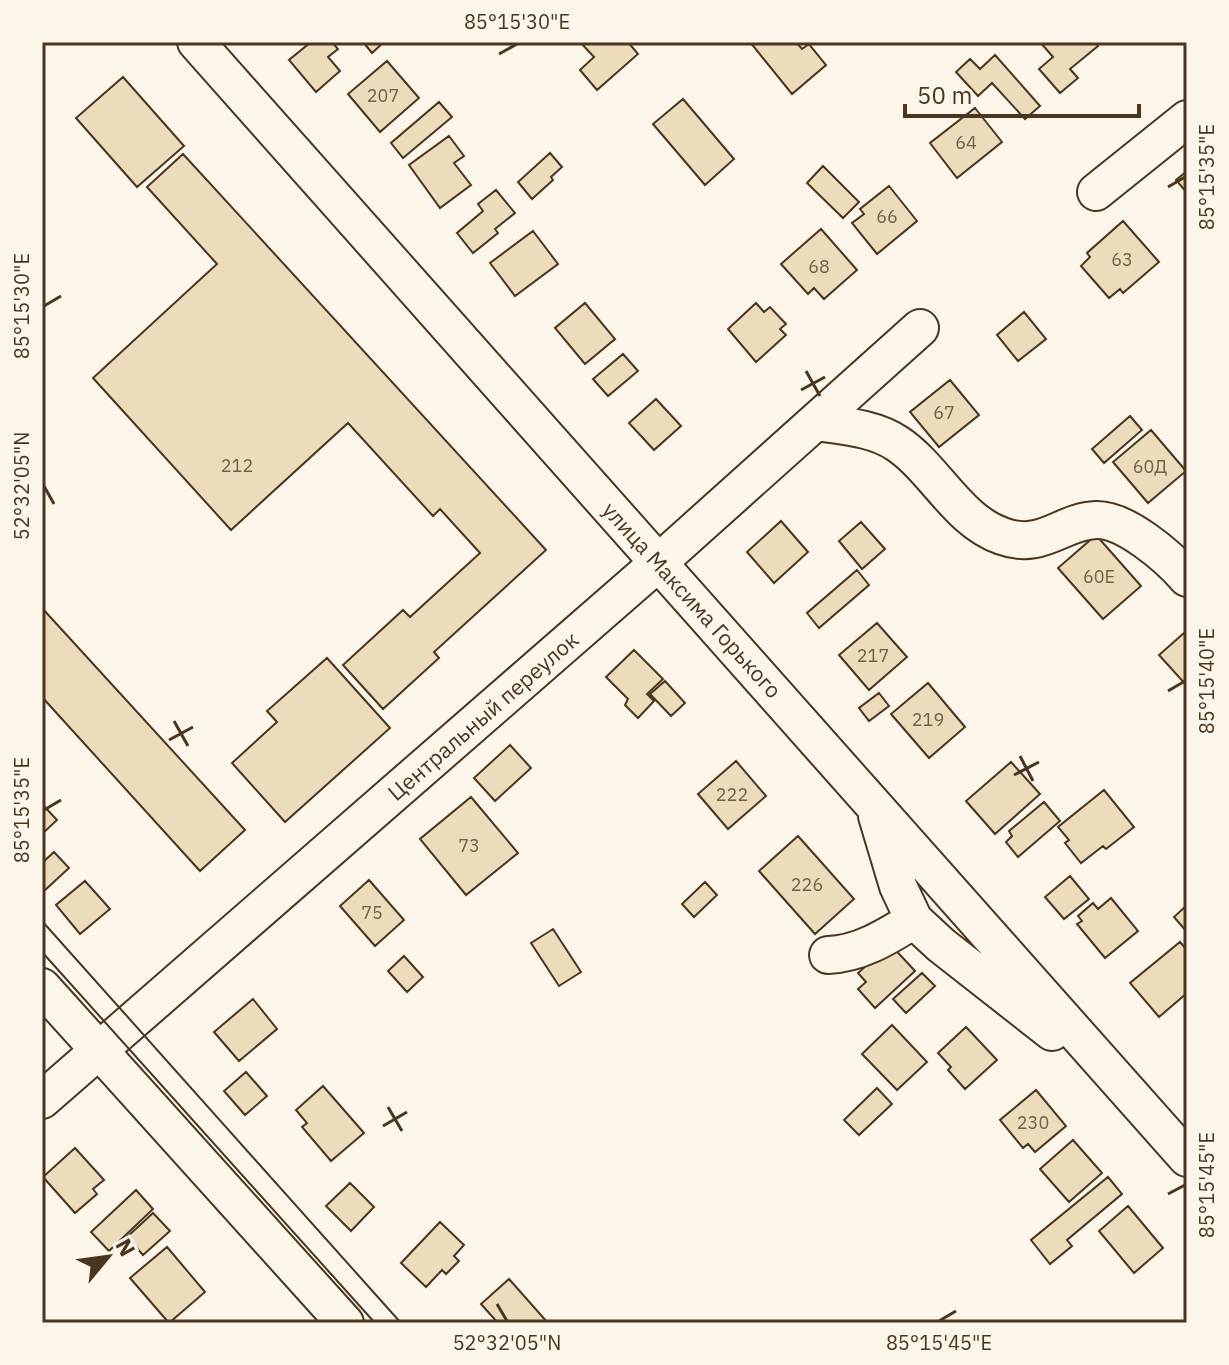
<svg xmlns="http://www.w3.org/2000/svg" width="1229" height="1365" viewBox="0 0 1229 1365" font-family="'IBM Plex Sans',sans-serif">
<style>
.building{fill:#ecdcbc;stroke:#4a3520;stroke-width:2}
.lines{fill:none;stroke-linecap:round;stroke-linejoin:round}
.minor-casing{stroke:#4a3520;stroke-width:40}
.minor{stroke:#fbf6e9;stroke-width:36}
.tram{stroke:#4a3520;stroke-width:2}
.ticks{fill:none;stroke:#4a3520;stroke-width:3}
.labels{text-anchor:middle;stroke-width:6;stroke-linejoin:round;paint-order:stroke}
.number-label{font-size:18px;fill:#725f47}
.street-label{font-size:22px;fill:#4a3520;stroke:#fbf6e9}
.neatline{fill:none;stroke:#4a3520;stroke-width:3}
.ticks-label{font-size:20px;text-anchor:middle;fill:#4a3520}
</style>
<rect width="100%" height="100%" fill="#fbf6e9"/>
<path class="building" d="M311,42H332L338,49L328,57L340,71L316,92L289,60Z
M363,42H384L372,53Z
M580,42H628L638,54L597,90L580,70L594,57Z
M750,42H796L802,49L809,44L826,65L792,94Z
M1040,42H1095L1098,46L1070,69L1078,78L1060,93L1039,69L1053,57Z
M995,55L1040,106L1025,119L992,83L978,96L956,72L970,59L980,69Z
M387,61L419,98L380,132L348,94Z
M123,77L184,146L137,187L76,118Z
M683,99L734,159L705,185L653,124Z
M439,102L452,117L403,158L391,143Z
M975,108L1002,142L957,178L930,143Z
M449,136L464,156L454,163L471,185L440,208L409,165Z
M550,153L562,167L551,177L553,180L532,199L518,182Z
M183,154L546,550L434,652L439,658L383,709L343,665L403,610L410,617L480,553L440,509L433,516L348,423L231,530L93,378L217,264L147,187Z
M823,166L859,202L843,218L807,183Z
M1187,171V193L1176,180Z
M889,186L917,221L877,254L852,223L864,214L860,209Z
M496,190L515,213L495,229L498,233L473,253L457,233L483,211L478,204Z
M1123,221L1159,262L1123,293L1120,289L1109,298L1081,266L1090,257L1087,253Z
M821,229L857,270L824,299L814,288L808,294L781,264Z
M533,231L558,264L515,296L490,263Z
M585,303L615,339L585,364L555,328Z
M756,303L764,312L770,307L786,324L780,329L786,335L756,362L728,329Z
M1024,312L1046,339L1018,361L997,335Z
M623,354L638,371L608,396L593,379Z
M950,380L979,415L939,447L910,412Z
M656,399L681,426L654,450L629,423Z
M1130,416L1142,430L1104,463L1092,449Z
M1151,430L1186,471L1148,503L1113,462Z
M781,521L808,552L774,583L747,552Z
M861,522L885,549L862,569L839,541Z
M1096,535L1141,586L1103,619L1058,568Z
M857,570L869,585L819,628L807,613Z
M42,608L245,830L200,871L42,697Z
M877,623L907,657L869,690L839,655Z
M1184,633L1187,637V686L1159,655Z
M634,650L663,679L647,694L654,701L638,718L625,705L628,699L606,677Z
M327,658L390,728L285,822L232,763L277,722L267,711Z
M665,681L685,703L671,716L650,694Z
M928,683L965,727L929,758L891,714Z
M879,693L889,706L869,721L859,708Z
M510,745L531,768L495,801L474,778Z
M736,761L766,796L728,829L698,794Z
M1011,762L1040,794L995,834L966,801Z
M1104,790L1134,827L1106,849L1103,846L1081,863L1065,843L1069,840L1058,827Z
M471,797L518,853L466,895L420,839Z
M1044,802L1060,821L1018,857L1006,842L1012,836L1009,831Z
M42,804L57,820L42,834Z
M798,836L854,899L815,934L759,871Z
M54,852L69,868L45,890L42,887V863Z
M1070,876L1089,899L1064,919L1045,897Z
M369,880L404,920L375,946L340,906Z
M85,881L110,909L80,934L56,905Z
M705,882L717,895L694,917L682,904Z
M1111,898L1138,931L1105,958L1077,924L1082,921L1078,916L1093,903L1098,909Z
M1187,905V932L1174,917Z
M553,929L581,972L559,986L531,943Z
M1180,942L1187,950V993L1159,1017L1130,983Z
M890,944L915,971L875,1008L858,989L866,982L858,973Z
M404,956L423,977L407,992L388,971Z
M922,973L935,986L906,1013L893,999Z
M253,999L277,1029L239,1061L214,1032Z
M892,1025L927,1062L897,1090L862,1054Z
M966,1027L997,1060L965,1089L948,1070L951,1067L938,1053Z
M246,1072L267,1096L245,1115L224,1091Z
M323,1086L364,1133L331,1161L302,1127L307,1123L296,1110Z
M877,1088L892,1104L859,1135L844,1120Z
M1036,1090L1066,1126L1035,1152L1028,1144L1023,1148L1000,1120Z
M1073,1140L1102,1173L1069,1202L1040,1169Z
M75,1148L104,1180L93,1189L97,1194L75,1213L43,1177Z
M1108,1177L1122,1194L1067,1240L1072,1246L1050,1264L1031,1240Z
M350,1183L374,1207L351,1231L326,1206Z
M136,1190L153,1209L109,1251L91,1232Z
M1128,1206L1163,1248L1134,1273L1099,1231Z
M153,1213L170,1231L143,1255L127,1237Z
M440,1222L464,1245L454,1256L459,1261L446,1274L442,1270L426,1287L401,1263Z
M167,1247L205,1292L169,1323L130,1278Z
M509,1279L548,1323H498L481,1304Z"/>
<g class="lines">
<g class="minor-casing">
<path id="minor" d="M196,42L1187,1158
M1096,192L1187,119
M816,422C843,426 875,428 898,444C935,469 958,521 1002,536C1042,551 1062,521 1096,520C1125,519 1169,557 1187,578
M877,816L898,886L914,920L941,945L1052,1032
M828,955C860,954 888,936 914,920
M42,987L345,1323
M42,1100L658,563L920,328"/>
</g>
<use href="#minor" class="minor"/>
<path class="tram" d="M42,921L401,1323
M42,952L375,1323"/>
</g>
<path class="ticks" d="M499,54L517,44M1168,187L1185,177M44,306L61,296M806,371L820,396M801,390L825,377M44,486L54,504M1168,691L1185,681M174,721L188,746M169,740L193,727M1020,756L1033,781M1014,775L1039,762M44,810L61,800M388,1107L402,1131M383,1126L407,1112M1168,1194L1185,1185M497,1304L507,1321M939,1321L956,1311"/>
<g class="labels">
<g class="number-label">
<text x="383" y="102">207</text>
<text x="966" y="149">64</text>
<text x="887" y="223">66</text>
<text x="1122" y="266">63</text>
<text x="819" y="273">68</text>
<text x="944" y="419">67</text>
<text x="237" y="472">212</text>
<text x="1150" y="473">60Д</text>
<text x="1099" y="583">60Е</text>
<text x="873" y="662">217</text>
<text x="928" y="726">219</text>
<text x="732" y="801">222</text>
<text x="469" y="852">73</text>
<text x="807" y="891">226</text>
<text x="372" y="919">75</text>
<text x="1033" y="1129">230</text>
</g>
<g class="street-label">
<text transform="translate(692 600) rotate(48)" y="8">улица Максима Горького</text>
<text transform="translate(483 716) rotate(-41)" y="8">Центральный переулок</text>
</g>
</g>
<rect width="1229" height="1365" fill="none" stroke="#fbf6e9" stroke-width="88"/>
<g transform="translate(108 1257) rotate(61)" stroke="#fbf6e9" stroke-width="6" paint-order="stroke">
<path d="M0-6L14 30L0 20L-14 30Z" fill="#4a3520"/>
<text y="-12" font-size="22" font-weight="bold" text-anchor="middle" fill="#4a3520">N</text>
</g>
<path d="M905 104v12h234v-12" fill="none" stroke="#4a3520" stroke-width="4"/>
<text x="917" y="104" font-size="24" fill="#4a3520" stroke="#fbf6e9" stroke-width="6" paint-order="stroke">50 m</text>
<rect x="44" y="44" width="1141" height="1277" class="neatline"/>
<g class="ticks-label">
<text x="517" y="29">85°15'30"E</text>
<text transform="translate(1207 177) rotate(-90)" y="7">85°15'35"E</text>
<text transform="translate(22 306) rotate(-90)" y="7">85°15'30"E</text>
<text transform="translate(22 486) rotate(-90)" y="7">52°32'05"N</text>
<text transform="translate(1207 681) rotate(-90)" y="7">85°15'40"E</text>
<text transform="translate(22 810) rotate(-90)" y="7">85°15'35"E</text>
<text transform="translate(1207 1185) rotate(-90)" y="7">85°15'45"E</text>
<text x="507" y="1350">52°32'05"N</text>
<text x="939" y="1350">85°15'45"E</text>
</g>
</svg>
